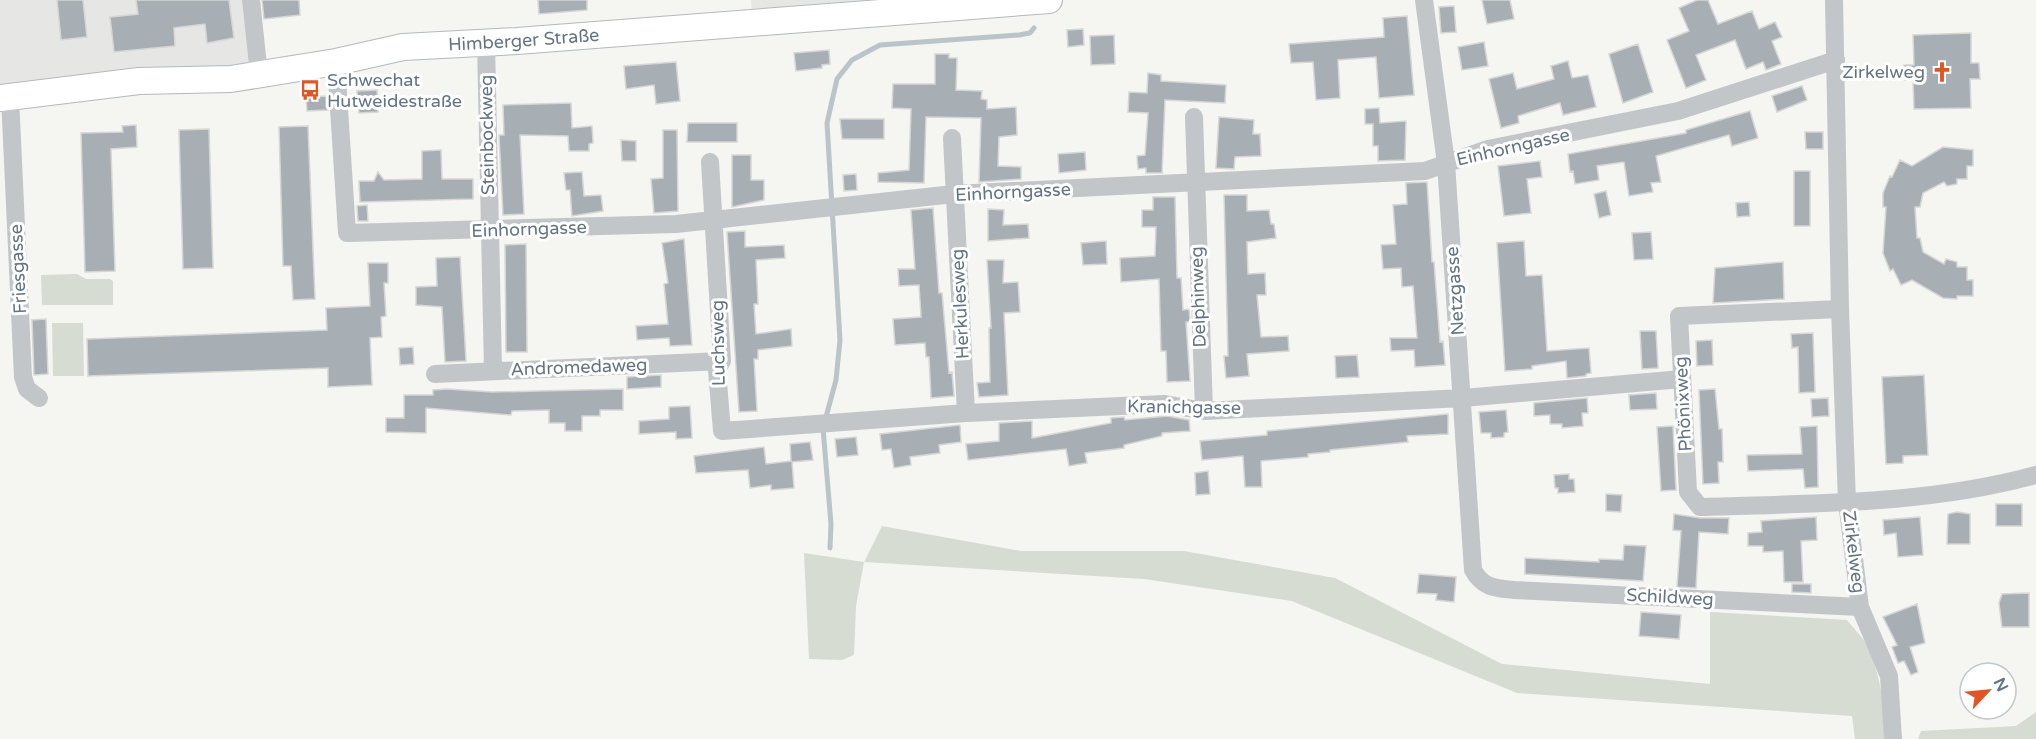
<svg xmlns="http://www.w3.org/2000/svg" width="2036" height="739" viewBox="0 0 2036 739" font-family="'Varela Round',sans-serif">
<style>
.built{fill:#e6e7e5}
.green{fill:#d6dcd2}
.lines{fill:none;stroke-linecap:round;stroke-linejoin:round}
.stream{stroke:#bac4c9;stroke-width:5}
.building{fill:#a7afb5;stroke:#d6d6d4;stroke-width:1.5}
.secondary-casing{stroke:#b4b9be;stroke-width:28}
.street{stroke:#c2c6c9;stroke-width:18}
.secondary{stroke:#fff;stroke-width:26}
.labels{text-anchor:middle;stroke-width:6;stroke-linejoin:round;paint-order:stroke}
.street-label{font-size:18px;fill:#647483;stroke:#fff}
.poi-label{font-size:18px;fill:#647483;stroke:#fff;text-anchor:end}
</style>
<rect width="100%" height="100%" fill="#f5f5f1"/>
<path class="built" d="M0,0H242L249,68L0,98Z
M751,0H985L752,17Z"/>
<path class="green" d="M77,274L86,279H110L113,281V305H42L41,275Z
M52,323H83L84,376H53Z
M882,526L1021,551H1184L1335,578L1502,664L1710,684V612L1847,620C1852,627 1860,634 1865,642C1879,666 1886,711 1886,739H1855L1852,716L1517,693L1292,601L1144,579L864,562L856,606L854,655L842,660L809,659L804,553L864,562Z
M2036,712V739H1918L1921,731L2016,726Z"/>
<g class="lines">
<path class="stream" d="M830,548L831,524L823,428L836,380L840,340L827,123L837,79L852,60L880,45L1019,35L1030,33L1034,28"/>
</g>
<path class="building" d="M57,0H83L87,37L61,40Z
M136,0H229L234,38L207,43L205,24L174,28L175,46L114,52L110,17L138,14Z
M262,0H299L300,15L264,19Z
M538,0H587V10L539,14Z
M1482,0H1510L1514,19L1487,24Z
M1697,0H1708L1718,24L1752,11L1759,29L1775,22L1782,37L1772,41L1781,64L1766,70L1763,62L1746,69L1735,40L1696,55L1706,80L1686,88L1667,40L1689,31L1679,8Z
M1454,6L1456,32L1441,33L1439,7Z
M1407,16L1414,95L1379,98L1376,57L1338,60L1340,98L1316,100L1313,62L1291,63L1289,44L1384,37L1383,18Z
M1083,29L1084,45L1068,47L1067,30Z
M1971,33V63H1979L1980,79H1970L1971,108L1914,109L1913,80H1905L1904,65H1914L1913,35Z
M1114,35L1115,64L1091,65L1090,36Z
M1484,42L1488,66L1462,70L1458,47Z
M1638,44L1653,92L1623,103L1609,54Z
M829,50L830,64L822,65V68L796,71L794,53Z
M935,54H949V58H957L956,90L982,91L981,99L987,100V109L1016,107L1017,135L999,137L998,166L1021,167V179L979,182L981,118L926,117L924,183L878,182V173L909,170L911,109L892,108L893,84H935Z
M1568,61L1572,78L1588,75L1596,107L1563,115L1560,103L1518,116L1519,123L1501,128L1489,79L1513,73L1517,89L1554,79L1551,66Z
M676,62L680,101L656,104L654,85L626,89L624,66Z
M1148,73L1161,75V81L1226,85L1225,103L1165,100L1162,173H1146V168L1138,169L1137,156L1145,155L1148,113L1128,112L1129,92L1147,93Z
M1802,86L1807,100L1777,112L1772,96Z
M377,90L378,112L359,113L357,91Z
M327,96L328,110L307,111L306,97Z
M571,103L572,128L592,126L593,143L589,144V151H569L568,136L520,135L524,214L503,215L499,135H504L503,105Z
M1379,108L1380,123L1406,121L1405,160L1378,161V146H1373V124H1365V109Z
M1750,111L1758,138L1732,146L1729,135L1656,156L1661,182L1651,183L1653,192L1629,196L1624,162L1597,166L1599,180L1575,184L1573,171L1570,172L1568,154L1686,133V130Z
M1219,117L1254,120L1253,134H1260L1261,156L1235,157L1234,169L1216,168Z
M840,119H884V139H842Z
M688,123H737V142H687Z
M136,125L137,147L111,149L115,271L85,272L81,133L123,132L122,126Z
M308,126L315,299L293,300L291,266H283L279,127Z
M209,129L213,268L183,269L179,130Z
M663,130H677L678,211L654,213L651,179L663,178Z
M1805,132H1823V149H1806Z
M621,140L636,141V161H622Z
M1943,147L1973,150V166H1967V179H1957V184L1947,186L1944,182L1923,193L1920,207H1915L1917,238H1920L1923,252L1944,264L1946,259L1957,262V267H1967V280H1973V296H1957V299L1943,298L1912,280L1901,285L1893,269L1890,271L1883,253L1886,207H1883V193L1890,176L1892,177L1900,160L1912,166Z
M441,150L442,179H473V199L360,202L359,181H374L378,172L384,180L422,179V151Z
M1085,152L1086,170L1059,173L1058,154Z
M732,155H751V180H764V200L732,207Z
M1540,161L1542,177L1527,179L1531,213L1504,216L1498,166Z
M1794,171H1810V226H1794Z
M582,172L584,196L601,195L603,211L572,216L570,190H566L564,173Z
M856,174L857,190L844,191L843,175Z
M1427,182L1432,262H1434L1440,342L1443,341L1445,365L1415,367L1414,350L1391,351L1390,338H1417L1413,286L1402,287L1401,268L1383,269L1381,245L1396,244L1393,205L1407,204L1406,183Z
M1606,191L1611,215L1599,218L1594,194Z
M1224,195H1247V211L1269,210L1271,224H1274L1276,238L1247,242L1248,274L1265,273L1266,295H1257L1261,337L1288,336L1289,351L1247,354L1249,376L1226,378L1224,356H1228Z
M1153,197H1175L1177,278H1181L1183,310L1189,309L1190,322H1186L1190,381L1167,382L1166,351H1161L1159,279L1121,282L1120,258L1155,256L1156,227H1142V210H1153Z
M1749,202L1750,216L1737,217L1736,203Z
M367,205L368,221H358L357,206Z
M933,208L939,293H942L949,373L952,372L954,396L931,398L929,357H926L925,343L895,345L893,319L921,317L919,285L899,286L898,269H915L911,210Z
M988,209L1004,210L1003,225L1028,224L1029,238L988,241Z
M745,231V247L784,245L785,258L756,260L758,304H754L756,334L791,329L792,346L758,350V359H754L757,411L739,412L727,232Z
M1651,232L1653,259L1634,260L1632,233Z
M684,239L692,345L670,346L669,338L637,340L636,326L668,324L664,284L668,283L662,243Z
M1106,241L1107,264L1083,265L1081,243Z
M1524,241L1526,276L1542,275L1547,351L1589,348L1591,373L1586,374V376L1567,378L1566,361L1532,366V369L1505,371L1497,243Z
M526,244L527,352H506L505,245Z
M460,257L466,361L445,362L442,307L416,305V287L437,286L436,258Z
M987,260H1004L1003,283L1018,282L1020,312L1004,313L1008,395L979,397L977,383L990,382L989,328H991Z
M1783,262L1784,299L1713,303L1715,268Z
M368,263H388V283H384L386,316L381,317L382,337L370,338L372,385L328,387V368L88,376L87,339L327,330L326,308L370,306Z
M46,319L48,374L34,375L32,320Z
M1640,331H1656L1658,368L1642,369Z
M1813,333L1815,392L1799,393L1798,347L1792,348L1791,334Z
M1712,340L1713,365L1697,366L1696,341Z
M413,347L414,364L400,365L399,348Z
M1357,355L1359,377L1336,378L1335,356Z
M661,375V387L627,389V377Z
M1924,375L1928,455L1903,456V463L1886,464L1882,377Z
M447,389L492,392L623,389V410H600V416H582V431H565V423H549V410L512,411L511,415L426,408V433L386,432V418H404V395H433V390Z
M1715,389L1719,429H1722L1723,462H1718L1719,483L1703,484L1699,390Z
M1656,393L1657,409L1630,410L1629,395Z
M1587,398L1588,413H1582L1583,426L1562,428V424H1550V415L1534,416V403Z
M1828,398L1829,416L1812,417L1811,399Z
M690,406L692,438L676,439V432L639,434V421L669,419V407Z
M1506,410L1508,432L1504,433V437L1491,438V433H1481L1479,412Z
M1448,414V434L1407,436L1408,442L1330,450V452L1308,454V457L1261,461L1262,487H1245L1243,456L1202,460L1200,441L1267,435V431Z
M1167,416L1189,420L1190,431L1162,433V436L1124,445V448L1085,453L1087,463L1069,466L1066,449L968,460L966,444L999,441V423L1032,421V438L1111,423V418L1124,417L1125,420Z
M960,425L961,442L939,445L940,453L910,457L911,465L894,468L891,449L882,450L880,434Z
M1673,426L1676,490L1661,491L1657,427Z
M1817,426L1818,487L1805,488L1803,469L1748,471L1747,455L1802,454L1800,427Z
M856,437L858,455L837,457L835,439Z
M810,442L813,460L792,462L794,488L771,490V485L750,488L748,470L696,473L694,456L764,447L766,464L791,461L790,444Z
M1208,471L1210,494L1196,495L1195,473Z
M1569,474V479H1574L1575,492L1558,493V488H1555L1554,475Z
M1606,494L1622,495L1621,512L1606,511Z
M1996,504H2022V526H1996Z
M1957,512L1970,514V544H1947L1948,514Z
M1674,514L1700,518H1729L1728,534L1699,532L1696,588L1677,587L1681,531L1673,530Z
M1816,517L1817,540L1801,541L1803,582H1784L1783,551L1763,552V546H1748V533L1762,532L1761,521Z
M1920,517L1923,555L1898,557L1896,533L1884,535L1883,520Z
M1624,545L1646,546L1643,581L1525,574V558L1599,562V559L1623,560Z
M1419,574L1456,577L1454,602L1436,600L1437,594L1417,593Z
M1792,584H1811V593L1792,592Z
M2029,593V627H2002L1999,603L2002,594Z
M1917,604L1925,643L1910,647L1918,672L1911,675L1904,661L1898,663L1892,647L1897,645L1883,617Z
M1641,612L1681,615L1679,639L1639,636Z"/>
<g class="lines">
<g class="secondary-casing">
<g id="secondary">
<path id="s1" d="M0,98L139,81L231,79L336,62L403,47L517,41L1049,0"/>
</g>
</g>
<path class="street" d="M251,0L259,75
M1424,0L1446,163L1473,570C1483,588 1495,588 1514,590L1860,607
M1834,0L1840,309L1847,502L1860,607L1889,676L1893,739
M486,42L493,371
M336,62L347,233L676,224L954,194L1425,171L1488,149L1678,111L1836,60
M10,97L23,377L27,389L39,398
M1194,117L1204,411
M952,138L966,413
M710,162L722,361L717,370L722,431L966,413L1165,404L1204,411L1463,398L1682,379
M1840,309L1679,316L1688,492L1700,507C1813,503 1927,505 2036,475
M435,374L722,361"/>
<use href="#secondary" class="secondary"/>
</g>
<defs>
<g id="church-bare" transform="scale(1.62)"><path d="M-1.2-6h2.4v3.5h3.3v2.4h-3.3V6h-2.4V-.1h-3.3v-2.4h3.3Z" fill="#e55321" stroke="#fff" stroke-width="2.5" paint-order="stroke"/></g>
<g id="bus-bare" transform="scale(1.62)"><path d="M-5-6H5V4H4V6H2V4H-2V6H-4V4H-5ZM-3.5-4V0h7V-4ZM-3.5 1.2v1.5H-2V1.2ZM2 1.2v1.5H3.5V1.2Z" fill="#e55321" stroke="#fff" stroke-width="2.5" paint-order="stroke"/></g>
</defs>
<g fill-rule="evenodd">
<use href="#church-bare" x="1942" y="72"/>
<use href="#bus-bare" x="310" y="90"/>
</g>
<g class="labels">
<g class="street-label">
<text dy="6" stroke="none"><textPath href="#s1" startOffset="528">Himberger Straße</textPath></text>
<text transform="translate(487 135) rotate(-91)" y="6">Steinbockweg</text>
<text transform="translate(1513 147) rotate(-13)" y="6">Einhorngasse</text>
<text transform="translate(1013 192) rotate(-3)" y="6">Einhorngasse</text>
<text transform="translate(529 229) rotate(-2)" y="6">Einhorngasse</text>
<text transform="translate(18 269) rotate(-93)" y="6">Friesgasse</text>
<text transform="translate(1455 291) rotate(-94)" y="6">Netzgasse</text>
<text transform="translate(1198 297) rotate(-92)" y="6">Delphinweg</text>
<text transform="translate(960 304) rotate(-93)" y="6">Herkulesweg</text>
<text transform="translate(718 343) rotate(-91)" y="6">Luchsweg</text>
<text transform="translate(579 367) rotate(-2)" y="6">Andromedaweg</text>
<text transform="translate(1683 404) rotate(-93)" y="6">Phönixweg</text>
<text transform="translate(1184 407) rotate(1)" y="6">Kranichgasse</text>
<text transform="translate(1854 552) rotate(83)" y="6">Zirkelweg</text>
<text transform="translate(1670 597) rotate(3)" y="6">Schildweg</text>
</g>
<g class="poi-label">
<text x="1925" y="78">Zirkelweg</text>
<text x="327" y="86" text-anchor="start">Schwechat<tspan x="327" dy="21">Hutweidestraße</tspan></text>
</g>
</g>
<g transform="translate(1988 691) rotate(64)"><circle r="28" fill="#ffffff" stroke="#c1c7cd" stroke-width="1.5"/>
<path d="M0-4.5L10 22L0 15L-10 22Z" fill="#e55321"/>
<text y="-9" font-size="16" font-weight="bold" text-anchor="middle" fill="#647483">N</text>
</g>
</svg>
